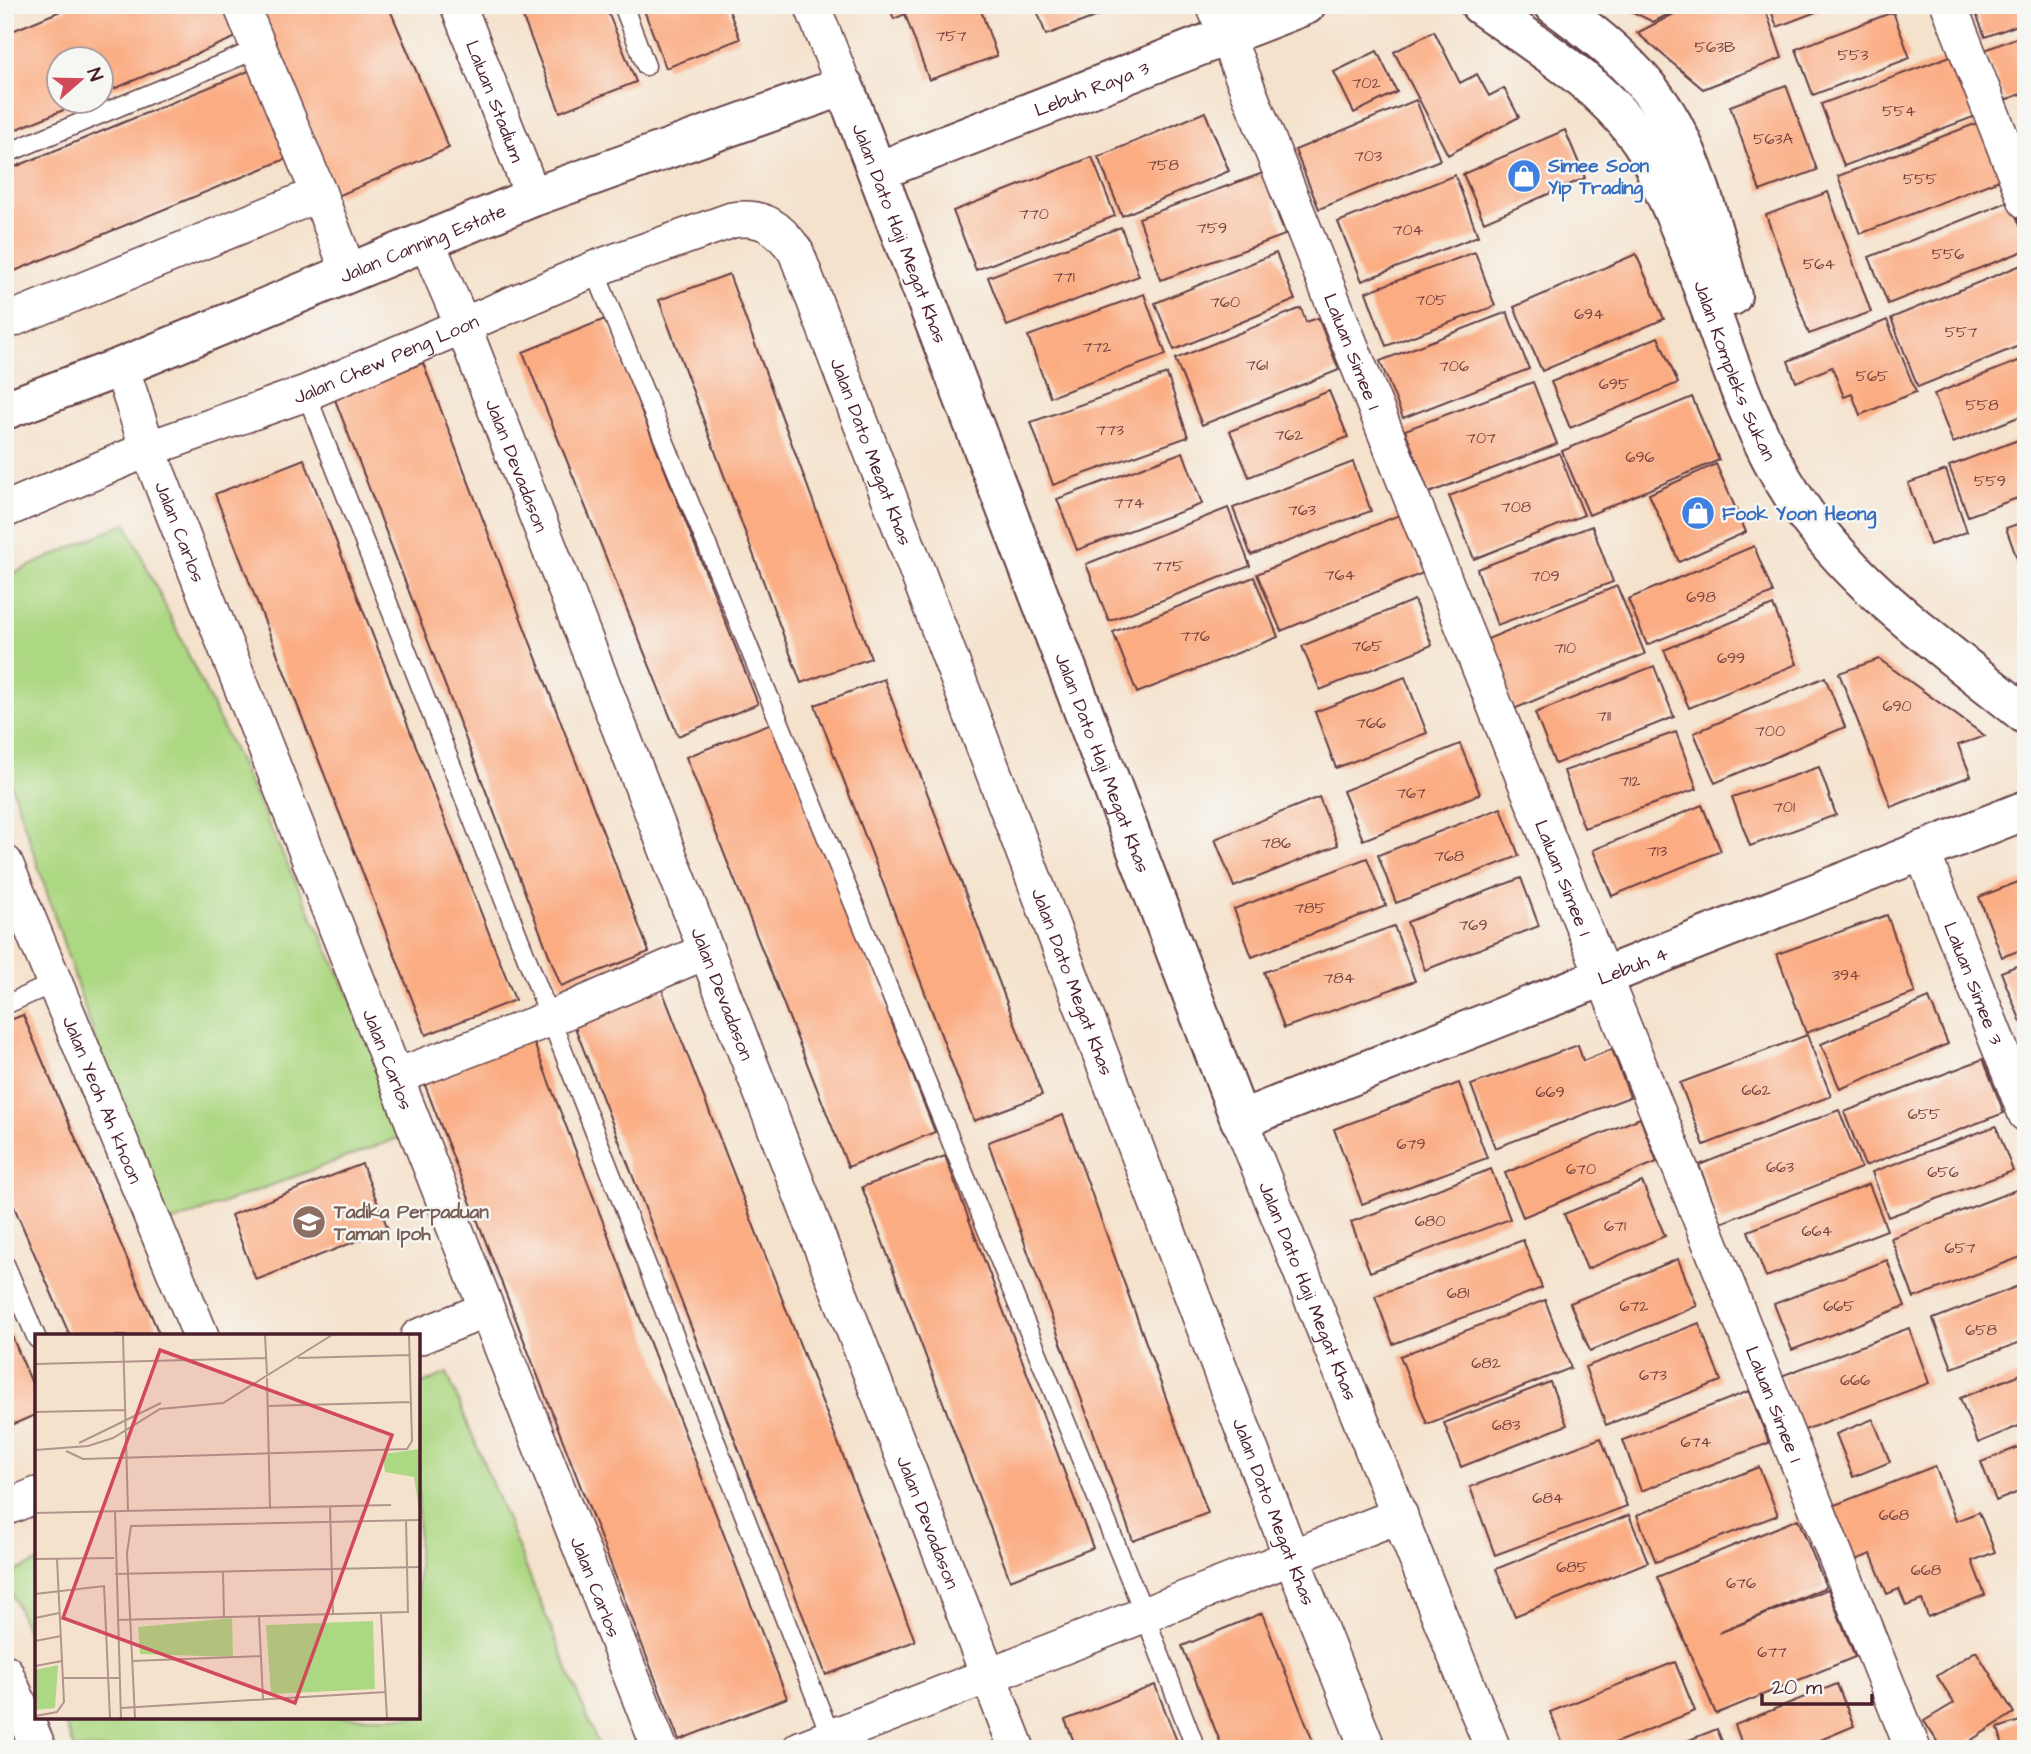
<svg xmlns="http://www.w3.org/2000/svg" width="2031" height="1754" viewBox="0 0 2031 1754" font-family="'Architects Daughter',sans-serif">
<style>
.green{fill:#add883;stroke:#7c7c57;stroke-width:2}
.building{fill:#fbac82}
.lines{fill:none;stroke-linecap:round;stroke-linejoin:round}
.service-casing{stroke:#643c43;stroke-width:21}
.minor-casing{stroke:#643c43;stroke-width:38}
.tertiary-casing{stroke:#643c43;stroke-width:42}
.secondary-casing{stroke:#643c43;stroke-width:42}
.service{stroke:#fff;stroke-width:18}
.minor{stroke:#fff;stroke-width:35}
.tertiary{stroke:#fff;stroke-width:38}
.secondary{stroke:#fff;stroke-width:38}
.labels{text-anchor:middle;stroke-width:5;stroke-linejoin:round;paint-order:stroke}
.number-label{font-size:16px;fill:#764241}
.street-label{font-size:19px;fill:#4a1f2b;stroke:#f6f6f2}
.shop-label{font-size:19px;font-weight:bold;fill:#366cbe;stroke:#f6f6f2;text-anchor:start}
.education-label{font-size:19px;font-weight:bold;fill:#785e54;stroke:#f6f6f2;text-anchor:start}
.inset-road{fill:none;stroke:#b1948c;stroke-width:2}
.view{fill:#d1495b;fill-opacity:0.15;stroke:#d1495b;stroke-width:3.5}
.inset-edge{fill:none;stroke:#4a1f2b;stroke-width:3.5}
</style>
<rect width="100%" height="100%" fill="#f6f6f2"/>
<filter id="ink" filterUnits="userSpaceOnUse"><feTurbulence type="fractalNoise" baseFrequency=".0143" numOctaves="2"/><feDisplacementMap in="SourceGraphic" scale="14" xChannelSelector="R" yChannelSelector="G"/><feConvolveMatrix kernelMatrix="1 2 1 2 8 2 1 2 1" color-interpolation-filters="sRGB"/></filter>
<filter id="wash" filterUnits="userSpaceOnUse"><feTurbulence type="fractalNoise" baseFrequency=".00686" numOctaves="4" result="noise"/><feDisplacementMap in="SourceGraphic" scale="28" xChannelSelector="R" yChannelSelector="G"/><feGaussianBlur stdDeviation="1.57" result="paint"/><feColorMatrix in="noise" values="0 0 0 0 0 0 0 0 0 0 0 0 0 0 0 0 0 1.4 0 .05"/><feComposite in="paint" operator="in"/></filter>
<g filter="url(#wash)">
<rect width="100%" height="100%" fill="#f5e2cc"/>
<path class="green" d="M126,523L414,1132L157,1228L5,765V577Z
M447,1373L600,1749H75L62,1717H418V1386Z
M37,1562V1657L5,1576Z"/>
<g id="blocks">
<path class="building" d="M75,5H226L239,36L102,94V60H60V102H83L5,134V34Z
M257,5H388L449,148L338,196Z
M518,5H605L636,82L560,112Z
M642,5H727L740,39L666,68Z
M888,5H979L997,56L929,80L905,14L894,19Z
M1035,5H1124L1125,6L1046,35Z
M1619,5H1687L1653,22Z
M1691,5H1764L1782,58L1703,89L1637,33Z
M1769,5H1834L1777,27Z
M1973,5H2026V22L1985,37Z
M1893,12L1910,58L1813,95L1796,49Z
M1434,31L1460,83L1477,74L1489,96L1504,88L1519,117L1448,155L1394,52Z
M2026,34V92L2005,100L1985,50Z
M1377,51L1397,92L1354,113L1334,72Z
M1953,55L1976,116L1844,166L1821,104Z
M251,70L288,158L5,275V171Z
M1786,85L1817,170L1760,191L1730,106Z
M1416,100L1440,160L1319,209L1295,150Z
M1205,112L1229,171L1122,216L1098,157Z
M1980,122L2002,179L1860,234L1838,176Z
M1565,130L1585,178L1484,222L1463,174Z
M1092,157L1115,216L976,270L953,211Z
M1263,173L1285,235L1161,280L1139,218Z
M1455,175L1478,236L1362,281L1338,222Z
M1828,192L1871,312L1809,334L1766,215Z
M2010,201L2026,240V250L1888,304L1869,257Z
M1121,227L1139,276L1007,326L988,277Z
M1475,252L1495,306L1386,346L1366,292Z
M1276,253L1295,300L1174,350L1155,303Z
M1636,254L1664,319L1542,371L1514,307Z
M2026,263V343L1918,387L1891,318Z
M729,274L871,658L801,683L659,300Z
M1144,294L1166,355L1050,397L1028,336Z
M1301,308L1306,322L1318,318L1339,370L1202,425L1175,359Z
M1507,312L1529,369L1403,418L1380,361Z
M605,319L758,704L678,736L523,352Z
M1887,320L1916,392L1860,415L1852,394L1844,397L1832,367L1796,382L1788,361Z
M1658,337L1678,383L1570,428L1551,382Z
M2026,358V414L1953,443L1934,394Z
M423,363L649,952L561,986L334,397Z
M1167,374L1188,437L1053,485L1031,422Z
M1533,382L1557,444L1429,493L1405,430Z
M1329,391L1348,437L1249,477L1230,431Z
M1692,397L1719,460L1589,515L1562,451Z
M2026,437V495L1968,516L1949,466Z
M1183,452L1202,504L1077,550L1057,499Z
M1559,453L1584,515L1474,559L1449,496Z
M304,459L515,1000L426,1035L215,494Z
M1353,462L1371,511L1251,555L1233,508Z
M1716,464L1746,532L1679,562L1649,494Z
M1946,470L1967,532L1930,545L1908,483Z
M1228,508L1250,566L1109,621L1086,564Z
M1399,515L1423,573L1281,631L1257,574Z
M2026,521V565L2020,567L2006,528Z
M1592,526L1613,582L1497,625L1477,569Z
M1754,546L1773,593L1647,645L1628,599Z
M1254,577L1278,637L1137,693L1113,632Z
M1617,586L1645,654L1514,709L1485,640Z
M1414,600L1432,645L1320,690L1302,646Z
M1773,605L1797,664L1689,708L1664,650Z
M1879,659L1985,736L1958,745L1971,776L1891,807L1839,673Z
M1654,666L1674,717L1555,764L1535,713Z
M1405,677L1427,733L1336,768L1315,712Z
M1825,677L1845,727L1715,783L1694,733Z
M884,679L1042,1095L974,1121L815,705Z
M774,722L935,1132L848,1167L686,757Z
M1676,732L1697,789L1584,828L1564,771Z
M1460,744L1480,794L1363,840L1343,791Z
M1819,767L1836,815L1750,846L1732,797Z
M1319,797L1338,845L1234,887L1215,839Z
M1702,805L1721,851L1612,896L1593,850Z
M1501,808L1519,856L1396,903L1378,855Z
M1367,858L1386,906L1252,957L1234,909Z
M1521,878L1539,926L1425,970L1407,922Z
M2026,879V948L2002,957L1979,897Z
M1887,915L1915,993L1806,1033L1777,954Z
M1394,926L1415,981L1284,1028L1264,972Z
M2026,962V1020L2021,1022L2001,972Z
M661,987L915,1641L826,1675L573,1022Z
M1929,998L1948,1044L1840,1089L1821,1044Z
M23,1015L160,1336H70L5,1186V1022Z
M1807,1035L1831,1096L1704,1145L1680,1083Z
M532,1038L787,1698L679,1740L423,1080Z
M1578,1045L1583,1061L1612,1049L1630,1097L1495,1148L1471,1085Z
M1983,1059L2004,1113L1865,1166L1844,1112Z
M1459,1083L1487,1158L1362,1204L1334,1129Z
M1839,1110L1861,1168L1721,1223L1699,1165Z
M1063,1115L1208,1513L1133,1541L988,1142Z
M1640,1118L1657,1162L1523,1217L1505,1173Z
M1996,1126L2013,1171L1888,1217L1872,1172Z
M945,1156L1093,1548L1010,1580L862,1187Z
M362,1164L388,1229L256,1280L231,1215Z
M1491,1169L1510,1219L1370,1272L1351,1222Z
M1642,1182L1665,1236L1587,1269L1564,1214Z
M1869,1184L1887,1230L1766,1277L1748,1231Z
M2021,1188L2026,1201V1255L1914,1298L1891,1238Z
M1523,1240L1542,1288L1393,1344L1375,1296Z
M1678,1259L1697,1306L1590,1351L1570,1303Z
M1887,1260L1905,1306L1792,1350L1774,1304Z
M2026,1283V1340L1952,1368L1933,1319Z
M1545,1300L1571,1368L1427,1424L1400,1356Z
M5,1320L37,1395V1414L5,1428Z
M1699,1323L1721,1381L1606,1425L1585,1367Z
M1909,1328L1929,1383L1802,1431L1781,1376Z
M2026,1372V1423L1978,1443L1960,1398Z
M1550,1382L1567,1425L1461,1467L1444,1423Z
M1749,1391L1769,1443L1641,1491L1623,1440Z
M1873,1419L1890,1462L1853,1477L1836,1434Z
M1601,1438L1627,1506L1495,1555L1470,1487Z
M2026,1444V1489L1996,1501L1981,1462Z
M1935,1466L1956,1521L1979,1512L1995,1552L1972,1561L1985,1595L1928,1617L1922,1600L1906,1606L1899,1589L1887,1594L1871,1554L1853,1561L1832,1506Z
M1759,1467L1778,1515L1656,1562L1637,1515Z
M1629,1515L1648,1562L1515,1616L1496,1569Z
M1798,1519L1826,1587L1719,1633L1828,1589L1855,1657L1716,1714L1657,1577Z
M1262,1613L1316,1749H1223L1182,1646Z
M1976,1651L2014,1713L1957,1749H1942L1924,1721L1954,1703L1937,1676Z
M1675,1662L1695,1711L1600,1749H1565L1550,1712Z
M1837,1684L1854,1726L1799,1749H1744L1735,1725Z
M1155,1685L1180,1749H1077L1065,1720Z
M2026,1719V1749H2004L1998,1728Z
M1717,1729L1725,1749H1666Z"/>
</g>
</g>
<g filter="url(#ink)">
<use href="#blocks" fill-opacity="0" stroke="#643c43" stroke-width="2"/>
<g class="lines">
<g class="service-casing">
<path id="service" d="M623,5L646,66
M5,154L260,48
M594,269L1144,1613L1196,1749
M306,393L833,1742
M5,1005L54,983
M5,1264L37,1339"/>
</g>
<g class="minor-casing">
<g id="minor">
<path id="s1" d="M458,5L533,197"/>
<path d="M812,5L844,86"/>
<path id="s2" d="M1214,5L1913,1749"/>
<path d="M1949,5L2026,201"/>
<path d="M319,194L349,273"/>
<path id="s3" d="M426,240L463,326L1017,1749"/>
<path d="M5,322L319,194L241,5"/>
<path id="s4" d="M121,367L148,449L660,1749"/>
<path id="s5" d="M5,510L148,449L306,393L594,269L732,220C762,215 779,227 796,252L1291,1556L1368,1749"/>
<path id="s6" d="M1921,849L2026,1114"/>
<path id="s7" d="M5,863L201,1336"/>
<path d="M395,1077L549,1019L704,952"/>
<path id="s8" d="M1240,1120L1493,1749"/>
<path d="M418,1337L486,1310"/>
<path d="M5,1508L37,1495"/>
<path d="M5,1672L39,1749"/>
<path d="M800,1749L1400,1515"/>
</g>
</g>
<g class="tertiary-casing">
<g id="tertiary">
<path id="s9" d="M878,171L1306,5"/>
<path id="s10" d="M5,410L121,367L533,197L844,86L1240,1120L2026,810"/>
</g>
</g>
<g class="secondary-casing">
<g id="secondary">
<path id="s11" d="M1480,5C1535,44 1598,82 1638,137C1651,154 1658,179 1667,198C1713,298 1734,407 1795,499C1852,586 1946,650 2026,715"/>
<path d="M1554,5C1599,37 1645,74 1672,123C1700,174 1715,240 1732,296"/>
</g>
</g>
<use href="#service" class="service"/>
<use href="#minor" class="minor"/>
<use href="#tertiary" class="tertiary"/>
<use href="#secondary" class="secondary"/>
</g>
</g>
<defs>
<g id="shop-disc" transform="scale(1.75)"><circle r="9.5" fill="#3f7fe0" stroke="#f6f6f2"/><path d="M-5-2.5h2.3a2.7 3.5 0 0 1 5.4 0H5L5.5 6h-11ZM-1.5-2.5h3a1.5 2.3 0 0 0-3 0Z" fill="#fff"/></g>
<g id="school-disc" transform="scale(1.75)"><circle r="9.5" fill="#8d6e63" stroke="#f6f6f2"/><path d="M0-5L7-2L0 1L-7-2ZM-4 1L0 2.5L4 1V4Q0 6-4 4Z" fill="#fff"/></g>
</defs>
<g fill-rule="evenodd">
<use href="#shop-disc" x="1524" y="176"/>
<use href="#shop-disc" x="1698" y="513"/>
<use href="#school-disc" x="309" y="1222"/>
</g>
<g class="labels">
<g class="number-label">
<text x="951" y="41">757</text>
<text x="1715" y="52">563B</text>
<text x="1853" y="60">553</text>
<text x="1366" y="88">702</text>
<text x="1899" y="116">554</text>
<text x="1773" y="144">563A</text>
<text x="1368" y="161">703</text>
<text x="1163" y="170">758</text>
<text x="1920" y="184">555</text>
<text x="1034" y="219">770</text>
<text x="1212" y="233">759</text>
<text x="1408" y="235">704</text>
<text x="1948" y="259">556</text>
<text x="1819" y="269">564</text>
<text x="1064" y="282">771</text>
<text x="1431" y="305">705</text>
<text x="1225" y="307">760</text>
<text x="1589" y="319">694</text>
<text x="1961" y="337">557</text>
<text x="1097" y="352">772</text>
<text x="1257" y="370">761</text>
<text x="1454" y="371">706</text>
<text x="1872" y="381">565</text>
<text x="1614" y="389">695</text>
<text x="1982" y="410">558</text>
<text x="1110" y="435">773</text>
<text x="1289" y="440">762</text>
<text x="1481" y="443">707</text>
<text x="1640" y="462">696</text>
<text x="1990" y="486">559</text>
<text x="1129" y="508">774</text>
<text x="1516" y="512">708</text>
<text x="1302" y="515">763</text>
<text x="1168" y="571">775</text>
<text x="1340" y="580">764</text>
<text x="1545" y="581">709</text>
<text x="1701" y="602">698</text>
<text x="1195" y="641">776</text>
<text x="1367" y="651">765</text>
<text x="1565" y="653">710</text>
<text x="1731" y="663">699</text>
<text x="1897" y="711">690</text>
<text x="1604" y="721">711</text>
<text x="1371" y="728">766</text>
<text x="1770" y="736">700</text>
<text x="1630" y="786">712</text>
<text x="1411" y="798">767</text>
<text x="1784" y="812">701</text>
<text x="1276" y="848">786</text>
<text x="1657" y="856">713</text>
<text x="1449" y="861">768</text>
<text x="1310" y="913">785</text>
<text x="1473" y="930">769</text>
<text x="1846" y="980">394</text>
<text x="1339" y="983">784</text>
<text x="1756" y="1095">662</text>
<text x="1550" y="1097">669</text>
<text x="1924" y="1119">655</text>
<text x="1411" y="1149">679</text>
<text x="1780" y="1172">663</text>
<text x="1581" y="1174">670</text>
<text x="1943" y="1177">656</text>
<text x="1430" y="1226">680</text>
<text x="1615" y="1231">671</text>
<text x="1817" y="1236">664</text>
<text x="1960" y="1253">657</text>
<text x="1458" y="1298">681</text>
<text x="1634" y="1311">672</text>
<text x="1839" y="1311">665</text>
<text x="1981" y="1335">658</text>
<text x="1486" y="1368">682</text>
<text x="1653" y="1380">673</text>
<text x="1855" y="1385">666</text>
<text x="1506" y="1430">683</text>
<text x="1696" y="1447">674</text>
<text x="1548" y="1503">684</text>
<text x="1894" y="1520">668</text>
<text x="1572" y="1572">685</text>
<text x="1926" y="1575">668</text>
<text x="1741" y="1588">676</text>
<text x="1772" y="1657">677</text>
</g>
<g class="street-label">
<text dy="7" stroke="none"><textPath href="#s9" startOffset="229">Lebuh Raya 3</textPath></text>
<text dy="7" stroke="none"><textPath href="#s1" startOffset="103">Laluan Stadium</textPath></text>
<text dy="7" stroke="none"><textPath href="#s10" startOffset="1057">Jalan Dato Haji Megat Khas</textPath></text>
<text dy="7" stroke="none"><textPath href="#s10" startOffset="450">Jalan Canning Estate</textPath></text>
<text dy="7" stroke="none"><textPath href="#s2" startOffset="373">Laluan Simee 1</textPath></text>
<text dy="7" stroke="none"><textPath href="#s5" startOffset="410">Jalan Chew Peng Loon</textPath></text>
<text dy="7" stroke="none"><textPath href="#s11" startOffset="460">Jalan Kompleks Sukan</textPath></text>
<text dy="7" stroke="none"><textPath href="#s5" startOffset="1073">Jalan Dato Megat Khas</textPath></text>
<text dy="7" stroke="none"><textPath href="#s3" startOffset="243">Jalan Devadason</textPath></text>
<text dy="7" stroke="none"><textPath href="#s4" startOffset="175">Jalan Carlos</textPath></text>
<text dy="7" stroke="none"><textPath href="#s10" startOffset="1624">Jalan Dato Haji Megat Khas</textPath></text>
<text dy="7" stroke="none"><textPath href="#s2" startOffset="940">Laluan Simee 1</textPath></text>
<text dy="7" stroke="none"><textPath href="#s10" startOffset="2429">Lebuh 4</textPath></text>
<text dy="7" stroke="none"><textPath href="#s5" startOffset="1640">Jalan Dato Megat Khas</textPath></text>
<text dy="7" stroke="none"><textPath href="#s6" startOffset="144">Laluan Simee 3</textPath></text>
<text dy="7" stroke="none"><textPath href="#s3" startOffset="810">Jalan Devadason</textPath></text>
<text dy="7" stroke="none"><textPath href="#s4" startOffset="742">Jalan Carlos</textPath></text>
<text dy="7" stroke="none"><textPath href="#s7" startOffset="256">Jalan Yeoh Ah khoon</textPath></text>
<text dy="7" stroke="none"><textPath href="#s8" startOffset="184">Jalan Dato Haji Megat Khas</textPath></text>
<text dy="7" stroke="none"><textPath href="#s2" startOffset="1507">Laluan Simee 1</textPath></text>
<text dy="7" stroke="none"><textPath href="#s5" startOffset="2207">Jalan Dato Megat Khas</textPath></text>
<text dy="7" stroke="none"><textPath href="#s3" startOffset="1377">Jalan Devadason</textPath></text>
<text dy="7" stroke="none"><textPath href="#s4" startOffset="1309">Jalan Carlos</textPath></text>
</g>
<g class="shop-label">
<text x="1548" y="172">Simee Soon<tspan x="1548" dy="22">Yip Trading</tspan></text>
<text x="1722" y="520">Fook Yoon Heong</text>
</g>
<g class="education-label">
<text x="334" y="1218">Tadika Perpaduan<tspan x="334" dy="22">Taman Ipoh</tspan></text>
</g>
</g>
<g transform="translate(35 1334)">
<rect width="385" height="385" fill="#f5e2cc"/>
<path d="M383,50L385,51V182L379,143L350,138L348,120L384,115ZM197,284L198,323L105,320L103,293ZM338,287L340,355L236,360L231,291ZM23,331L20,374L0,376V336Z" fill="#add883"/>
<path class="inset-road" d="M88,1L93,177M230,1L232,40M263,24L375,21M0,30L231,24M232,44L235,175M232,72L376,68M0,78L90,76M44,109L126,69M0,116L53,112L78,104L125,75L188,69L297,1M31,117L48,125L372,115L377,107L374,1M295,172L298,281M80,177L86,384M0,179L356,171M0,225L79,224M188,237L189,284M80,240L385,233M0,260L69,252L75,384M346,280L352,384M224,283L228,365M0,284L24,279M82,286L373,278L371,186M0,307L26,302M97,327L225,322M0,332L27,327M28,344H84M86,374L351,358M0,382L22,378L29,368L22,225M100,384L92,219L96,192L385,186"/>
<path class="view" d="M125,16L357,101L260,369L28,284Z"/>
<rect width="385" height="385" class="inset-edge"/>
</g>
<rect width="2031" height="1754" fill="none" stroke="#f6f6f2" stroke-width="28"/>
<g transform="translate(80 80) rotate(70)"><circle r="33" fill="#f6f6f2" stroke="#b1a0a2" stroke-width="2"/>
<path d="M0-5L12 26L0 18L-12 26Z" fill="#d1495b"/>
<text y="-10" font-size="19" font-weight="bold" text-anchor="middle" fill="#4a1f2b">N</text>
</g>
<path d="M1762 1694v10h110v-10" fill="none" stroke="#4a1f2b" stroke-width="3.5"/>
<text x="1772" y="1694" font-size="21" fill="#4a1f2b" stroke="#f6f6f2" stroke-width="5" paint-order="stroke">20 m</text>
</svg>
